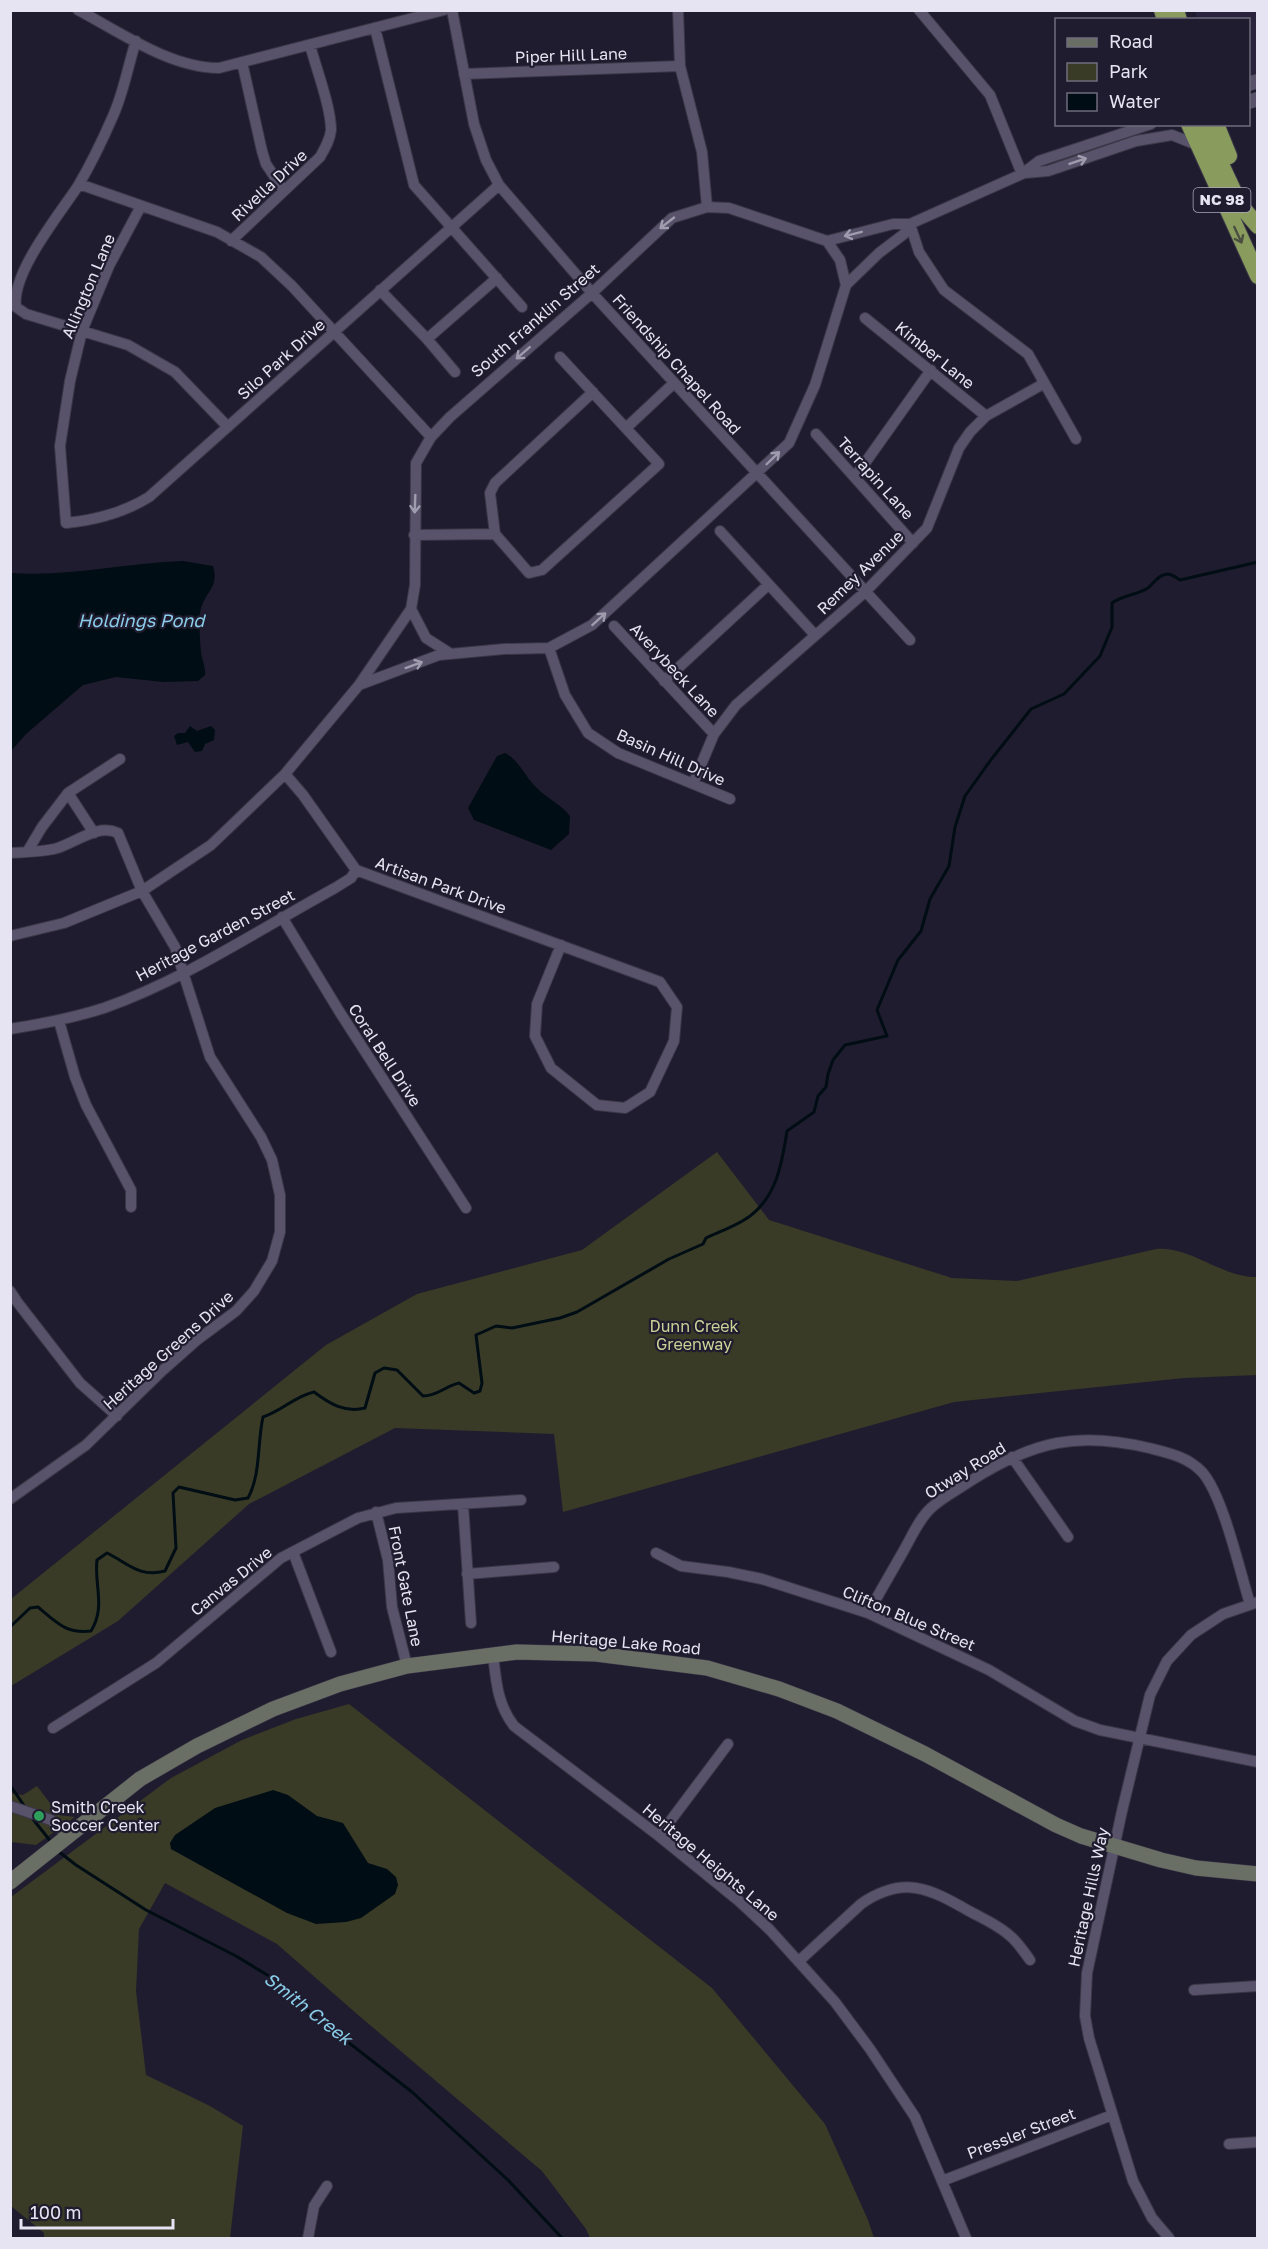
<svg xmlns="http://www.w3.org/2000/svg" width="1268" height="2249" viewBox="0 0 1268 2249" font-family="'Golos Text',sans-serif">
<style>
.built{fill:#2a233d}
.green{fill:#393b26}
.water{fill:#000d14}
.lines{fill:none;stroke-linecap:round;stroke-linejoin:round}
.stream{stroke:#000d14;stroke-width:3}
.minor-casing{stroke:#3a3747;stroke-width:12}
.tertiary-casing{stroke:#3a3747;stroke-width:15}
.secondary-casing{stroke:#3a3747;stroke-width:16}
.trunk-casing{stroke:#3a3747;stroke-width:18}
.minor{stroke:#58536b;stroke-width:10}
.tertiary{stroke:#58536b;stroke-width:14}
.secondary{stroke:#6a6f66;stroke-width:15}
.trunk{stroke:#899c5e;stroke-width:16}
.oneway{stroke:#9f9cae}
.oneway2{stroke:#4a4f42}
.leisure-dot{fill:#2e9e5b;stroke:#201c2f;stroke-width:2}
.labels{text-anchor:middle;stroke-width:4.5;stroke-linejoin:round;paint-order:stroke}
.shield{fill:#201c2f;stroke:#aba8b8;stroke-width:1.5}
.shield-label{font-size:15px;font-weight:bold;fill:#e6e4f2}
.street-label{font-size:16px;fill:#e6e4f2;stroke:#201c2f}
.park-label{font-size:16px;fill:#ccd397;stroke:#201c2f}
.poi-label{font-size:16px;fill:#e6e4f2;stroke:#201c2f;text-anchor:start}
.water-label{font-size:18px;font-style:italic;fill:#8acde9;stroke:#201c2f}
</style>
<rect width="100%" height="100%" fill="#201c2f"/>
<path class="built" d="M1195,11H1257V73L1249,77L1248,20L1198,19Z"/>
<path class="green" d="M717,1152L769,1220L952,1278L1017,1281L1156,1249C1191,1246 1222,1278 1257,1277V1375L1184,1378L954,1402L563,1512L554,1434L395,1428L249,1504L118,1621L11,1686V1599L326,1345L417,1294L582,1250Z
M349,1704L712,1988L825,2124L868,2220L874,2238H590L586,2229L542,2171L357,2014L277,1944L165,1883L139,1929L136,1991L146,2075L210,2106L243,2126L230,2238H44V2233L11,2206V1897L171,1778L242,1740L296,1719Z
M37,1786L59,1815L75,1817L36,1845L11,1842L10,1790L13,1794L23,1795Z"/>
<path class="water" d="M183,561L213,566C220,589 203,592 200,614C199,627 200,640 201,652C202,660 206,668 205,675L198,681L163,682L116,677L83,685L26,734L11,751V573C68,577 125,563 183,561Z
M190,726L197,731L211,726L215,730L214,740L205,744L202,751L195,752L188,742L177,745L174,736L178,733H185Z
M505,753C519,761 523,773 534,785C544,797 560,803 570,816L569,834L551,850L474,820L468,808L497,756Z
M273,1790L288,1795L317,1816L343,1823L368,1863L387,1869L396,1877L398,1885L395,1894L361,1918L346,1922L316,1924L287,1913L171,1849L170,1843L175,1835L215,1808Z"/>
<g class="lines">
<path class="stream" d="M10,1627L30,1608L38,1607C56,1622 66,1634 91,1631C106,1607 94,1585 97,1560L107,1553C128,1563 139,1578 165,1571L176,1548L173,1493L179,1487L235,1500L248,1498C261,1474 257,1444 263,1417C282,1411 295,1396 314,1392C330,1404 345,1413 365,1408L375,1373L384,1368L397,1370L423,1396C437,1396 446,1386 459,1383L474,1393L480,1391L482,1383L476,1335L496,1326L512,1328L560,1318L577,1312L669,1259L703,1244L706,1238C719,1232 733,1227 744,1220C776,1201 782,1164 787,1131L814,1112L818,1096L826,1087L828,1074L833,1060L845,1045L887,1036L877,1010L898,960L921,931L930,899L949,866L955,827L965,796L990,761L1031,709L1064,694L1100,656L1112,627V603C1123,595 1137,595 1148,588C1154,583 1158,575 1167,574C1172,574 1177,578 1180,580L1258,562
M10,1785L25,1807
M32,1818L52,1843
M58,1851L76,1865L146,1910L236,1956L269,1976L289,1996L412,2092L508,2180L562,2238"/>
<g class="minor-casing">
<path id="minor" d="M78,10C120,32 170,68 219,68L444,10
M452,10L474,124L486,160L499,185L592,293L910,640
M678,10L680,66L702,152L707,207
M919,10L990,95L1022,174
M375,28L414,185L522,307
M136,41C128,65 124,92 113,116C103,139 91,164 78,186C59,215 11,273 16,307L26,314L128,345L175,372L228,427
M242,62L262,151L266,164L284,191
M464,74L680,66
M1025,173L1048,171L1136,141L1172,135L1197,145
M79,184L217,232L261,257L292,286L431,437
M141,206L109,266L82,331L70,381L60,446L66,523C97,520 123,513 149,497L499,185
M910,224L919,252L944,290L1028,354L1076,439
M231,241L320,157C325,148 330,140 331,130C331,107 316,68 310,45
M827,241L840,260L846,285
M380,290L427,339L455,372
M865,318L986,416
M427,339L497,278
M626,428L674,383
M816,434L913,543
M855,477L931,370
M720,531L815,635
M495,534L490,493L495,483L593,392
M414,535L495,534L529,573L542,570L659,464L560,357
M411,609L426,638L451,654
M614,626L714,734
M549,648L565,695L588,733L618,753L730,799
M664,681L768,585
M359,685L439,655L504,649L549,648L592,625L789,443L815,385L846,285L879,253L904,234L910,224
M285,774L303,795L356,870L660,982L677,1007L674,1041L650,1092L625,1108L597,1105L551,1068L535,1036L537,1004L561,945
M693,784L714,734L736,705L865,592L927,528L959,448L970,432L986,416L1043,384
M68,793L94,833
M27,852L42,827L68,793L120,759
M10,853C25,852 40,852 54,849C75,844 96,823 118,833L142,891L175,947L210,1057L261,1137L272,1160L280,1195V1232L272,1261L254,1291L236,1311L197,1340L163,1370L86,1445L10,1499
M282,917L339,1011L466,1208
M10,936L64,923L142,891L211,845L285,774L359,685L411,609L415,585L416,463L431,437L450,417L592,293L672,218L707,207L729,208L827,241L893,224H910L1022,174L1039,161L1151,124
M59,1021L75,1077L86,1105L131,1190V1207
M10,1029C42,1024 73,1018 104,1008C184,980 260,929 335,888L351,878L356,870
M10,1291L18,1303L80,1383L117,1416
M1012,1457L1068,1537
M463,1504L471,1623
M376,1512L388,1560L392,1607L407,1666
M293,1552L331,1652
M656,1553L681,1566L728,1572L762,1579L868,1613L989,1670L1075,1721L1100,1730L1258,1762
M467,1574L554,1567
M868,1613C880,1592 892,1571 904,1550C912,1536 919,1519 931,1508C943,1497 959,1489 972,1480C1034,1441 1078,1431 1149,1448C1169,1453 1188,1457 1202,1472C1223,1495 1240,1572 1250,1604
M493,1654C496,1680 497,1704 514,1726L659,1836L739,1901L770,1930L835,2002L870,2049L915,2117L966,2238
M53,1728L156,1663L281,1558L358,1518L396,1508L521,1500
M10,1806L51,1820L68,1836
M659,1836L728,1744
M799,1961L861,1904C903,1875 929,1888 969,1911C982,1918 998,1925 1009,1935C1017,1941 1024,1952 1030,1960
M1194,1990L1258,1986
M1229,2144L1258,2142
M942,2181L1112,2115
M308,2238L314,2206L327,2186
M1169,2238L1152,2218L1133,2181L1089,2038L1085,2016L1087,1973L1122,1811L1150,1695L1167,1661L1191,1635L1223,1614L1258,1602"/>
</g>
<g class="tertiary-casing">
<path id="tertiary" d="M1248,84L1258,81
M1248,102L1258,99"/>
</g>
<g class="secondary-casing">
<path id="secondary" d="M10,1882L140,1779L197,1746L273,1709L340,1684L407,1666L517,1652L596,1654L707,1668L779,1689L837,1711L925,1754L1056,1825L1081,1836L1161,1860L1196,1868L1258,1874"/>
</g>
<g class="trunk-casing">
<path id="trunk" d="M1162,10L1165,20
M1176,10L1179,20
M1189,124L1258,276
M1197,124L1211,143L1240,205L1258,226
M1216,124L1229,156"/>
</g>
<use href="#minor" class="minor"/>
<use href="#tertiary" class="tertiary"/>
<use href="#secondary" class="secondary"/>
<use href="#trunk" class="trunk"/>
</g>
<defs><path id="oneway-shaft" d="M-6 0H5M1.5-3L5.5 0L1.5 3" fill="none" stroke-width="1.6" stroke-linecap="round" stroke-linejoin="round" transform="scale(1.5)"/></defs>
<g class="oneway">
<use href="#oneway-shaft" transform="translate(1078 161) rotate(-19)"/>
<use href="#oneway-shaft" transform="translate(667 223) rotate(142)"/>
<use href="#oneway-shaft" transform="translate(853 234) rotate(166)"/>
<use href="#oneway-shaft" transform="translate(523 353) rotate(139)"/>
<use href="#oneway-shaft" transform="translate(773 458) rotate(-44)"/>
<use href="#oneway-shaft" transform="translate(415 504) rotate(92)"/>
<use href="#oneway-shaft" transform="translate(599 619) rotate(-42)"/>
<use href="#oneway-shaft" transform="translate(414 665) rotate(-20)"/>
</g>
<use class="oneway2" href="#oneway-shaft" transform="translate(1238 235) rotate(65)"/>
<circle class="leisure-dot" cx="39" cy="1816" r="6"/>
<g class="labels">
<rect class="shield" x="1193.5" y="188" width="57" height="24" rx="4.5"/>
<g class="shield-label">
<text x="1222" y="205">NC 98</text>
</g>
<g class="street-label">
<text transform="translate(571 55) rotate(-2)" y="6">Piper Hill Lane</text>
<text transform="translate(269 185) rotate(-43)" y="6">Rivella Drive</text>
<text transform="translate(88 286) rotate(-67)" y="6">Allington Lane</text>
<text transform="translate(535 320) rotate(-41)" y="6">South Franklin Street</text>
<text transform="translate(935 355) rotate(39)" y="6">Kimber Lane</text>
<text transform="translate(281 359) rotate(-42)" y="6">Silo Park Drive</text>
<text transform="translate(677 364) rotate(48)" y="6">Friendship Chapel Road</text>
<text transform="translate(876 478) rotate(48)" y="6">Terrapin Lane</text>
<text transform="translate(860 572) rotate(-44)" y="6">Remey Avenue</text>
<text transform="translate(675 670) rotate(47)" y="6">Averybeck Lane</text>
<text transform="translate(671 757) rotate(24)" y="6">Basin Hill Drive</text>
<text transform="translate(441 885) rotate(20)" y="6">Artisan Park Drive</text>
<text transform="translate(215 935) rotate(-28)" y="6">Heritage Garden Street</text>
<text transform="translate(385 1055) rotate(57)" y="6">Coral Bell Drive</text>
<text transform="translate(168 1350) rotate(-42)" y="6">Heritage Greens Drive</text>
<text transform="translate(965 1470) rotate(-32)" y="6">Otway Road</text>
<text transform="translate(231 1581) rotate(-39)" y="6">Canvas Drive</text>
<text transform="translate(406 1586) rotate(79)" y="6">Front Gate Lane</text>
<text transform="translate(909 1618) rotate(23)" y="6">Clifton Blue Street</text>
<text transform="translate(626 1642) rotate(5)" y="6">Heritage Lake Road</text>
<text transform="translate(711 1862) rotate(40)" y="6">Heritage Heights Lane</text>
<text transform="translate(1088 1897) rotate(-78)" y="6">Heritage Hills Way</text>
<text transform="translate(1021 2133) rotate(-21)" y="6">Pressler Street</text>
</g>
<g class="park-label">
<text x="694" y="1332">Dunn Creek<tspan x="694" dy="18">Greenway</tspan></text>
</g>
<g class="poi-label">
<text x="51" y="1813">Smith Creek<tspan x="51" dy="18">Soccer Center</tspan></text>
</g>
<g class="water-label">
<text x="141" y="627">Holdings Pond</text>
<text transform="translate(308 2009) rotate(38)" y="6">Smith Creek</text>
</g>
</g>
<rect width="1268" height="2249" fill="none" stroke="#e6e4f2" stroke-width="24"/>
<rect x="1055" y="18" width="195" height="108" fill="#201c2f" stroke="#6f6c7d" stroke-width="1.5"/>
<rect x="1067" y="38" width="30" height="9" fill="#6a6f66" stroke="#6f6c7d" stroke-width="1.5"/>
<text x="1109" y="48" font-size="18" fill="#e6e4f2">Road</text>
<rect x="1067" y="63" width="30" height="18" fill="#393b26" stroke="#6f6c7d" stroke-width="1.5"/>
<text x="1109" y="78" font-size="18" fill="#e6e4f2">Park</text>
<rect x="1067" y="93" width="30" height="18" fill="#000d14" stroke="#6f6c7d" stroke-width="1.5"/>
<text x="1109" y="108" font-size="18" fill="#e6e4f2">Water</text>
<path d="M21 2219v9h152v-9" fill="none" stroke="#e6e4f2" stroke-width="3"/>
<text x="30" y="2219" font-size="18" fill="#e6e4f2" stroke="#201c2f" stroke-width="4.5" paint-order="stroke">100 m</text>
</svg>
